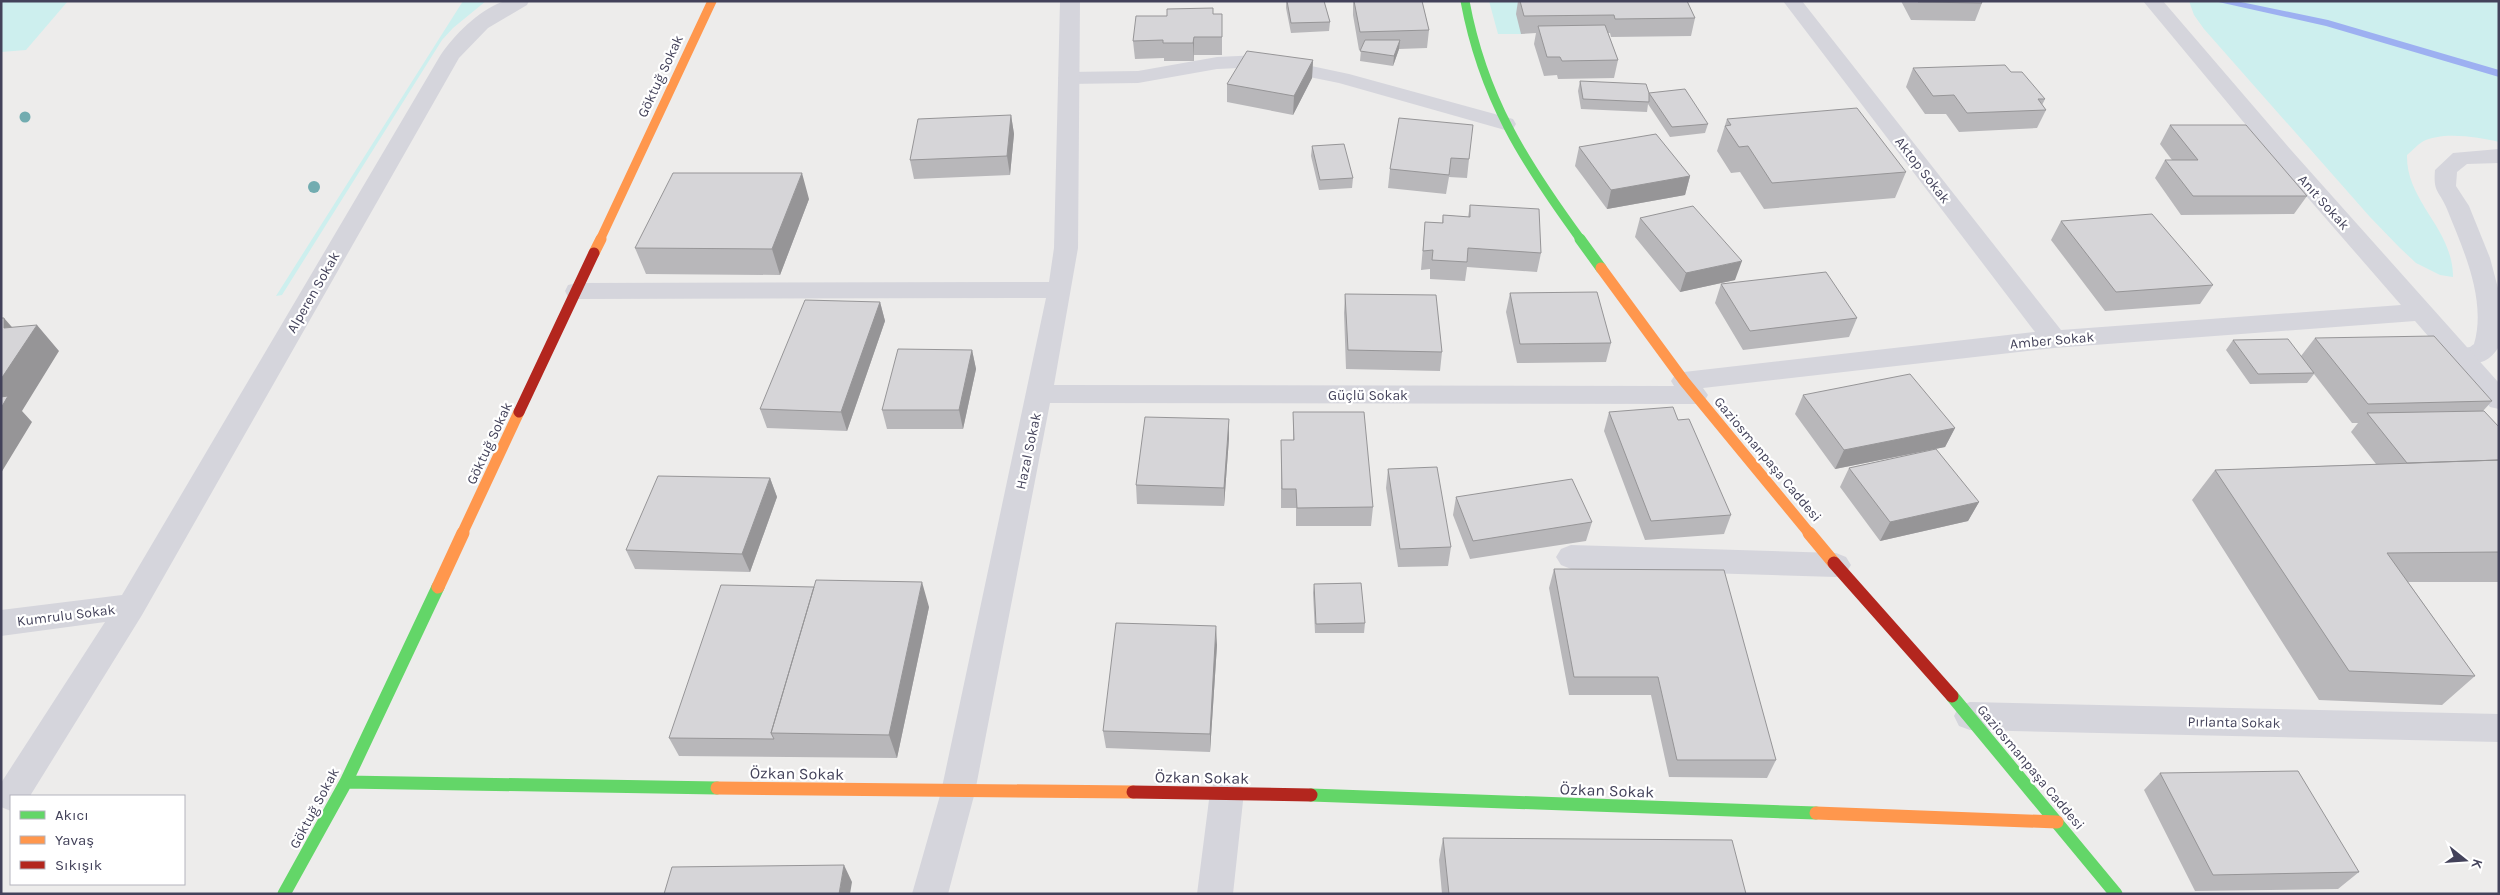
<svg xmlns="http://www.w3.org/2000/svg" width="2500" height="895" viewBox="0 0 2500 895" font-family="Karla,sans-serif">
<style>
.green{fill:#cdefee}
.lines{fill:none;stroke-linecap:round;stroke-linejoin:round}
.stream{fill:#9db0f1;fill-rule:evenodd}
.lane{fill:#d5d5dc;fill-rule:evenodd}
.street{fill:#d5d5dc;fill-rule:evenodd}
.fast-far2{stroke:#63d668;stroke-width:9}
.fast-far1{stroke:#63d668;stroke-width:11}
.fast{stroke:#63d668;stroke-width:13}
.slow-far2{stroke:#ff974d;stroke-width:9}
.slow-far1{stroke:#ff974d;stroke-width:11}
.slow{stroke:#ff974d;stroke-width:13}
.jam-far1{stroke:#b3261e;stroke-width:11}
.jam{stroke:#b3261e;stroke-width:13}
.tree{fill:#72acb0}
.wall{fill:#b8b7ba}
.shaded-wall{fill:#969597}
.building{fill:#d6d5d8;stroke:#969597}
.labels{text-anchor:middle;stroke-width:4.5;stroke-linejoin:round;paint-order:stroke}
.street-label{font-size:14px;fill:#43425a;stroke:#fff}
.near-street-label{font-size:16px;fill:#43425a;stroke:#fff}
</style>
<rect width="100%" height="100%" fill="#edeceb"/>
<path class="green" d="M1,1H68L26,50L1,52Z
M463,1H486L453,28L442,40L282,295L276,296Z
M1489,1H1518L1522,14L1521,34H1498Z
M2189,1H2499V142C2478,137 2442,131 2422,142C2417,145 2412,151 2407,155C2406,202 2453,228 2453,277L2440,275L2416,263L2399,247L2370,217L2204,29L2194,15Z"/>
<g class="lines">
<path class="stream" d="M2214,1H2236L2328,20L2499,70V77L2326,26Z"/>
<path class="lane" d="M1260,55L1349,74L1513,119L1516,124L1513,129L1505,130L1339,83L1260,67L1217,69L1138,83L1068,84L1061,82L1058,78L1061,74L1068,72L1138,71L1217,57Z
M2499,149V163L2467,164L2457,172L2456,186L2469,206L2490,258L2499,292L2498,348C2488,365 2469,367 2451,362L2447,356L2451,350L2470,347L2474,344C2487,300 2463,249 2447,209C2439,190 2433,193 2435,170L2453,153Z
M1571,545L1836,553L1846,557L1851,565L1846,573L1836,577L1571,569L1561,565L1556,557L1561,549Z"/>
<path class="street" d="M529,1L527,5L488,28L459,58L142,615L30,796H11V811L1,807V783L105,622L1,636V610L122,595L440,56C454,35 478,11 502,2C510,0 521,1 529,1Z
M1060,1H1080L1078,248L1054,385L1674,386L1671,381L1675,375L1684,372L2035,332L1783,1H1802L2061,330L2401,305L2275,160L2143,1H2163L2291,150L2499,383V409L2490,407L2415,321L2054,348L1703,388L1708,395L1704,402L1695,404L1050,403L975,792L948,894H912L941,792L1046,298L577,299L568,297L565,291L568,285L577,283L1049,282L1054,248Z
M1970,702L2499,714V742L1970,730L1959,726L1954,716L1959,706Z
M1227,777L1239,781L1244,792L1233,894H1197L1210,792L1215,781Z"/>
<path class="fast-far2" d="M1465,1C1483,98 1524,162 1581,240"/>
<path class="fast-far1" d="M1580,239L1601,268"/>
<path class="fast" d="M1952,696L2116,894
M346,782L717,788
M1311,795L1816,813
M284,894L346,782L438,587"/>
<path class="slow-far2" d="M600,240L712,1"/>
<path class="slow-far1" d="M594,253L601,239
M1601,268L1684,381L1810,534
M462,534L519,412"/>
<path class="slow" d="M1809,533L1834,563
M438,587L463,533
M717,788L1133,792
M1816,813L2057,822"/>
<path class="jam-far1" d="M519,412L594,253"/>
<path class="jam" d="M1834,563L1952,696
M1133,792L1311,795"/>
</g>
<g class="tree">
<circle cx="25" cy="117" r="5.5"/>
<circle cx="314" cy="187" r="6"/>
</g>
<path class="wall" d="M1286,1H1324L1330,22L1329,31L1291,33L1286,8Z
M1353,1H1422L1429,30L1427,48L1399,49L1393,66L1360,61L1361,50H1359L1353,15Z
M1518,1H1687L1695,18L1691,36L1611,37L1610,33H1608L1618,60L1614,78L1558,79L1557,75L1544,76L1534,44L1536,33L1521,34L1516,14Z
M1901,1H1981L1982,3L1975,21L1911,20Z
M1213,14H1222V55H1194V61H1164V58L1135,59L1133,41L1167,16Z
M1313,60L1312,78L1293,115L1227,102V84Z
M1913,68L2011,72L2045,99L2042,105L2046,110L2037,128L1959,132L1946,114H1925L1906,87Z
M1580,81L1649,93L1708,124L1705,133L1670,137L1648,104L1647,112L1581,109L1578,91Z
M1011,115L1014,134L1010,175L914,179L910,160Z
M1399,118L1469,159L1467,178L1449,177L1446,194L1388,188L1390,169Z
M1727,119L1906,172L1895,198L1764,209L1740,172L1731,173L1717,151Z
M2170,125L2307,196L2294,214L2181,215L2155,178L2165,160H2172L2160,144Z
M1312,146L1353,178L1352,188L1319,190L1311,156Z
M1579,147L1690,176L1685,195L1607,209L1575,166Z
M809,199L780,275L646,274L635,248Z
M1470,205L1541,253L1537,272L1467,267L1465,281L1430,279V269L1421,270L1425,222L1442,223L1443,215L1468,217Z
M1640,218L1735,280L1680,292L1635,237Z
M2061,221L2213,285L2200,304L2105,311L2051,240Z
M1721,284L1857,318L1849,337L1743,350L1715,303Z
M1510,293L1611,343L1606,362L1517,363L1506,312Z
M1345,294L1442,352L1440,371L1346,369L1344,313Z
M880,302L885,321L847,431L767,428L760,409Z
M2315,338L2492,401L2483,411L2499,427V582H2408L2475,676L2442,705L2319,700L2192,500L2215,470L2376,464L2351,432L2358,423H2352L2314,374L2307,383L2250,384L2226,350L2233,340L2301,356Z
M972,350L976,369L963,429H887L882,410Z
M1803,395L1955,428L1945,447L1835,469L1795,414Z
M1293,412L1373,507L1371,526H1296V508H1281V440H1293Z
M1609,412L1731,515L1724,534L1645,540L1604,431Z
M1229,419V438L1224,506L1137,504L1136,485Z
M1849,468L1979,502L1968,521L1880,541L1840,487Z
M1388,469L1451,547L1448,566L1398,567L1386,488Z
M770,478L777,497L750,572L635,569L626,550Z
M1456,497L1592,522L1586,541L1470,559L1453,515Z
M1554,569L1776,760L1767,778L1669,777L1651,695H1569L1549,588Z
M1314,584L1365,623L1364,633H1315L1313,593Z
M814,587L929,607L897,758L679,756L669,738Z
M1217,645L1210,752L1106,748L1103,731Z
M2160,773L2359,872L2338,889L2195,891L2144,790Z
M1443,838L1746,894H1442L1439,860Z"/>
<path class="shaded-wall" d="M1194,37V61L1193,43Z
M1400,40L1399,49L1393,66L1394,56Z
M1313,60L1312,78L1293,115L1294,96Z
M1011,115L1014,134L1010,175L1007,156Z
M802,173L809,199L780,275L772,249Z
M1690,176L1685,195L1607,209L1611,190Z
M1742,261L1735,280L1680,292L1686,273Z
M880,302L885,321L847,431L841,412Z
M4,318L25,342L37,325L59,351L22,411L32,422L1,473V379Z
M972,350L976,369L963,429L959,410Z
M1229,419V438L1224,506V488Z
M1955,428L1945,447L1835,469L1844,450Z
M770,478L777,497L750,572L742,554Z
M1979,502L1968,521L1880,541L1890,522Z
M922,582L929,607L897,758L889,735Z
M1216,626L1217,645L1210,752V734Z
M844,865L852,882L850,894H839Z"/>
<path class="building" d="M1287,1H1324L1330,22L1291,23Z
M1354,1H1422L1429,30L1360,32Z
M1520,1H1687L1695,18L1615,19L1614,15L1524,16Z
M1918,1H1981L1982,3L1918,2Z
M1213,8V14H1222V37H1194L1193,43H1163V40L1133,41L1136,16H1167V9Z
M1605,25L1618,60L1562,61L1560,57H1547L1538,26Z
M1365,40H1400L1394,56L1360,51Z
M1247,51L1313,60L1294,96L1227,84Z
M2005,65L2011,72H2022L2045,99H2038L2046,110L1967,113L1954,95L1933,96L1913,68Z
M1580,81L1646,84L1649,93V102L1583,99Z
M1685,89L1708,124L1672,127L1649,93Z
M1857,108L1906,172L1772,183L1748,146L1739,147L1725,126L1731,125L1727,119Z
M1011,115L1007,156L910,160L918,119Z
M1399,118L1473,125L1469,159L1451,158L1449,175L1390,169Z
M2170,125H2246L2307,196H2193L2165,160H2198Z
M1656,134L1690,176L1611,190L1579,147Z
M1344,144L1353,178L1320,180L1312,146Z
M673,173H802L772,249L635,248Z
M1470,205L1539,209L1541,253L1468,248L1467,262L1432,260L1433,250L1423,251L1425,222L1443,223V215L1470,217Z
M1693,206L1742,261L1686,273L1640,218Z
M2152,214L2213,285L2116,292L2061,221Z
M1826,272L1857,318L1750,331L1721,284Z
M1597,292L1611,343L1520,344L1510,293Z
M1345,294L1436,295L1442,352L1348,350Z
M805,300L880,302L841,412L760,409Z
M1,318H4V328L37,325L1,379Z
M2434,336L2492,401L2368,404L2315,338Z
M2288,339L2314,373L2258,374L2233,340Z
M898,349L972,350L959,410H882Z
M1910,374L1955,428L1844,450L1803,395Z
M8,396L1,408V397Z
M1673,407L1678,420L1689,419L1731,515L1651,521L1609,412Z
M2484,411L2499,427V460L2407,463L2367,413Z
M1293,412H1364L1373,507L1297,508L1296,489H1282L1281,440H1294Z
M1145,417L1229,419L1224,488L1136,485Z
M1936,449L1979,502L1890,522L1849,468Z
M2499,460V552L2387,553L2475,676L2349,671L2215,470Z
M1437,467L1451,547L1400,549L1388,469Z
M658,476L770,478L742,554L626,550Z
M1572,479L1592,522L1473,541L1456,497Z
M1554,569L1724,570L1776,760H1677L1658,677H1574Z
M816,580L922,582L889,735L771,733Z
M1361,583L1365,623L1316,624L1314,584Z
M721,585L814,587L771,733L774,739L669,738Z
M1116,623L1216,626L1210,734L1103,731Z
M2298,771L2359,872L2213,875L2160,773Z
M1443,838L1732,840L1746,894H1449Z
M844,865L839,894H664L672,867Z"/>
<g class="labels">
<g class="street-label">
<text transform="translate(660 76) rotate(-65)" y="5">Göktuğ Sokak</text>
<text transform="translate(1923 170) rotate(52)" y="5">Aktop Sokak</text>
<text transform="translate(2324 202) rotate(48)" y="5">Anıt Sokak</text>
<text transform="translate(313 292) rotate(-60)" y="5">Alperen Sokak</text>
<text transform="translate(2052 340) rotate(-5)" y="5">Amber Sokak</text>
<text x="1368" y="400">Güçlü Sokak</text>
<text transform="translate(489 443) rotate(-65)" y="5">Göktuğ Sokak</text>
<text transform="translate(1028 451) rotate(-78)" y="5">Hazal Sokak</text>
<text transform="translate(1768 459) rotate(50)" y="5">Gaziosmanpaşa Caddesi</text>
<text transform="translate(66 615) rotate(-7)" y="5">Kumrulu Sokak</text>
<text transform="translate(2234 722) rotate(1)" y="5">Pırlanta Sokak</text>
<text transform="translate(2031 767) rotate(50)" y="5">Gaziosmanpaşa Caddesi</text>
<text transform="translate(314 808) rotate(-62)" y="5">Göktuğ Sokak</text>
</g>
<g class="near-street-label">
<text transform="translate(797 773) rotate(1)" y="6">Özkan Sokak</text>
<text transform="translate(1202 777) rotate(1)" y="6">Özkan Sokak</text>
<text transform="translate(1607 790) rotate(2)" y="6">Özkan Sokak</text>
</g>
</g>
<rect width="2500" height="895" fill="none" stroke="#43425a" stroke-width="5"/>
<rect x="10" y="795" width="175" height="90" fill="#ffffff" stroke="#b4b3bd"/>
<rect x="20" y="811" width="25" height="8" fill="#63d668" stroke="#b4b3bd"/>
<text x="55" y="820" font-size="15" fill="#43425a">Akıcı</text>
<rect x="20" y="836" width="25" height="8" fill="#ff974d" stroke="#b4b3bd"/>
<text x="55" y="845" font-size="15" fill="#43425a">Yavaş</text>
<rect x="20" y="861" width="25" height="8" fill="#b3261e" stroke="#b4b3bd"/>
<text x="55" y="870" font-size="15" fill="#43425a">Sıkışık</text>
<g transform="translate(2465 860) rotate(107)" stroke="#ffffff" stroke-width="4" paint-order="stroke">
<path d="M0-4L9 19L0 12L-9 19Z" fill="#43425a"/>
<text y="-8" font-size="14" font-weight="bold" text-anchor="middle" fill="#43425a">K</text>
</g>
</svg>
